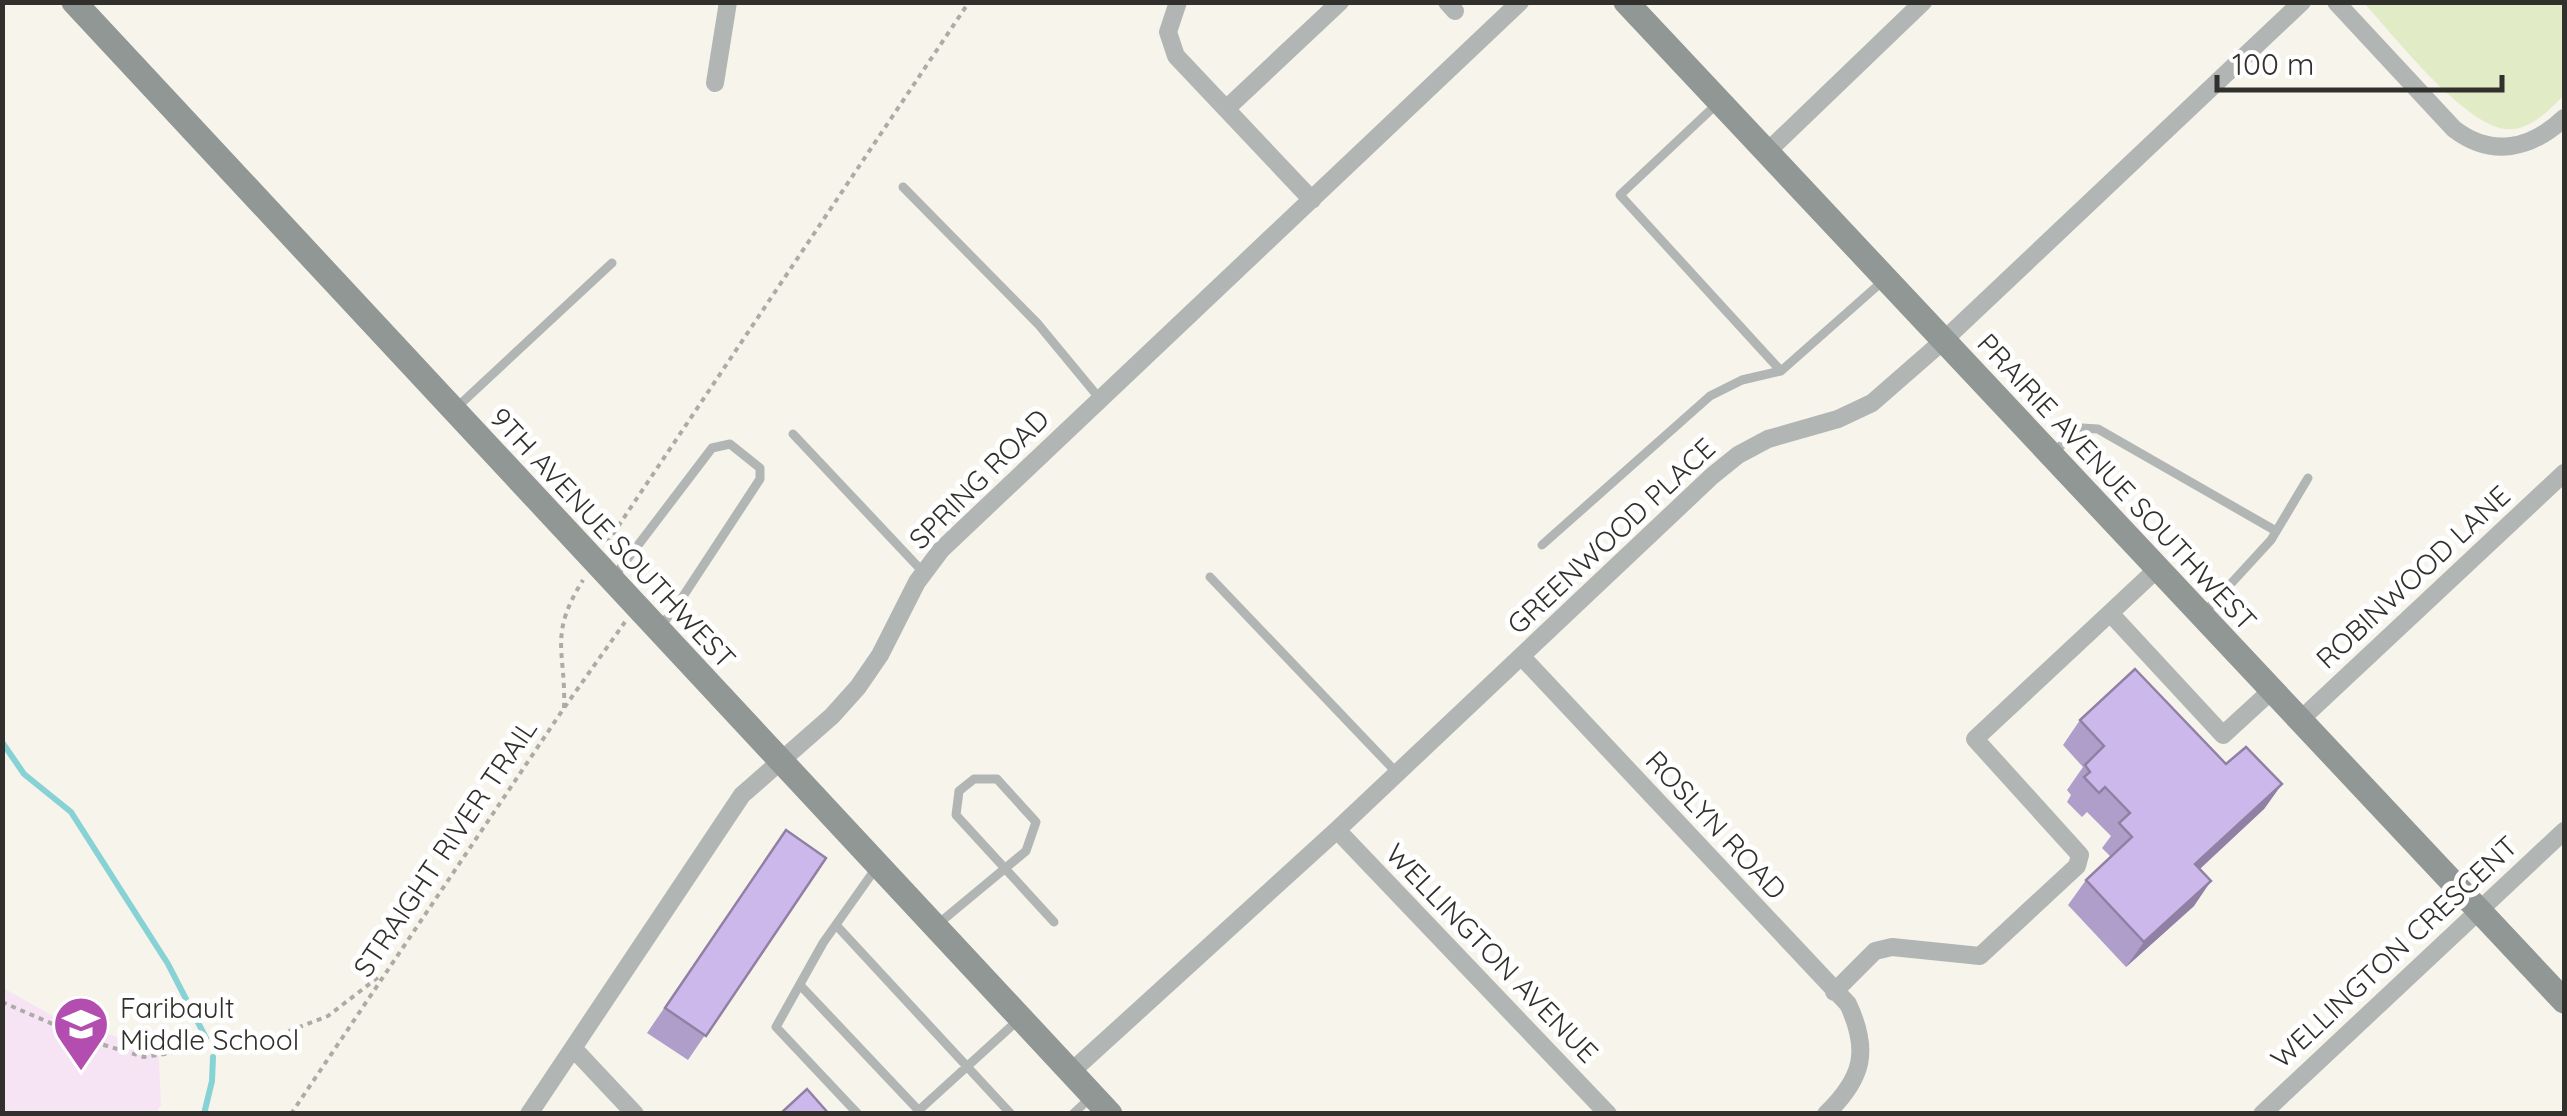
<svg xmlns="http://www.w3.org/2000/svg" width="2567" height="1116" viewBox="0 0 2567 1116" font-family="Quicksand,sans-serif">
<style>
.education{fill:#f6e4f5}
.green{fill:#e1ebc5}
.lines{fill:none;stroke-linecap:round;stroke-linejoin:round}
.stream{stroke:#87d2d5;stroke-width:6}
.path{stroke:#adaba5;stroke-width:4;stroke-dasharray:5 5;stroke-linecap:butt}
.lane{stroke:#b1b6b4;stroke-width:9}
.street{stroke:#b1b6b4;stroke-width:18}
.secondary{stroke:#919795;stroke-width:25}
.wall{fill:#b09eca}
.shaded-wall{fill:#9081a4}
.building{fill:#cdb8eb;stroke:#9081a4;stroke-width:2.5}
.labels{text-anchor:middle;stroke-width:10;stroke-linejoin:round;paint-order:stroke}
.street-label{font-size:28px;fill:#31302c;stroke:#fff}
.poi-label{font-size:28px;fill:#31302c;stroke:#fff;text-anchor:start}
</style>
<rect width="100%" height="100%" fill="#f7f4ec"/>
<path class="education" d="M3,988L55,1017L123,1039L158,1041L161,1105L156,1113H3Z"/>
<path class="green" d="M2364,3H2564V95C2550,109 2535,126 2514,129C2471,136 2393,34 2364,3Z"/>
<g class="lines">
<path class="stream" d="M2,742L24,774L71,812L168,964L206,1038
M204,1114L212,1081L213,1057"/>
<path class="path" d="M607,543L969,2
M564,708C566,650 548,636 583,580
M2,1002L94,1042L144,1057L271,1038L328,1016L381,975
M291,1114L564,708L625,622"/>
<path class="lane" d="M1718,103L1620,195L1781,371
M903,187L1038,324L1100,399
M455,409L612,263
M793,434L924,573
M2051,454L2082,428L2098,429L2276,531
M1542,545L1710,396L1742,380L1781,371L1884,280
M1210,577L1397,773
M613,578L712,448L730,444L760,468V479L678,604L661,626
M2203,614L2271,540L2308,478
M938,924L1026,851L1036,822L997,779H974L959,791L956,815L1054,922
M836,925L1011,1114
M800,985L922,1114
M917,1112L1017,1021
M858,1114L776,1027L823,943L876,868
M1073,1114L1091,1097"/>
<path class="street" d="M1178,2L1168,32L1176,56L1312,200
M1447,2L1455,11
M2336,2L2454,129C2492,158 2531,149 2564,118
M715,83L728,2
M1226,109L1340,2
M1768,151L1923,2
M2110,613L2157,569
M1522,657L1848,1004C1870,1051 1863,1078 1826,1114
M2299,721L2564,473
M1337,830L1608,1114
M1834,992L1875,951L1892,947L1980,956L2077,866L2080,855L1975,739L2110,613L2223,735L2271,691
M573,1048L635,1114
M1071,1072L1337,830L1712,476L1738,455L1768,439L1838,419L1872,403L1943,341L2302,2
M529,1114L742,795L832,716L858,687L880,655L917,582L941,550L1520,2
M2262,1114L2564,831"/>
<path class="secondary" d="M74,2L1110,1114
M1626,2L2564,1001"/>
</g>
<path class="wall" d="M2080,720L2226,764L2282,784L2264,809L2200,869L2194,906L2126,967L2068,905L2086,880L2111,857L2102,848L2111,836L2087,812L2082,817L2067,802L2071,795L2067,790L2083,767L2063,745Z
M786,830L826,858L688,1060L647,1033Z"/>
<path class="shaded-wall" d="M2282,784L2264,809L2178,889L2195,864Z
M2211,881L2194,906L2126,967L2144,942Z"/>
<path class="building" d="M2135,669L2226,764L2246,747L2282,784L2195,864L2211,881L2144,942L2086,880L2132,837L2119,823L2130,813L2105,787L2099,793L2084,777L2090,772L2085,765L2104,746L2080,720Z
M786,830L826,858L706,1036L665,1008Z
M807,1089L829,1114H780Z"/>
<defs>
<g id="school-pin" transform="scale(2.875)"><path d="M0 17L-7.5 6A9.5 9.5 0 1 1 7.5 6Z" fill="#b44db0" stroke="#fff"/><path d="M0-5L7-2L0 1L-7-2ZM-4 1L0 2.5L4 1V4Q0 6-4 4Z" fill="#fff"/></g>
</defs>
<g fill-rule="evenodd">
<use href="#school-pin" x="81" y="1024"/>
</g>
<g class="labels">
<g class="street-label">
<text transform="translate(979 479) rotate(-45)" y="10">SPRING ROAD</text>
<text transform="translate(2117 482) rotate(47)" y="10">PRAIRIE AVENUE SOUTHWEST</text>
<text transform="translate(1611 536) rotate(-43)" y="10">GREENWOOD PLACE</text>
<text transform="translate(613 538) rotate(47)" y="10">9TH AVENUE SOUTHWEST</text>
<text transform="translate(2413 577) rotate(-43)" y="10">ROBINWOOD LANE</text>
<text transform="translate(1716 825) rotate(47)" y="10">ROSLYN ROAD</text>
<text transform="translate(445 848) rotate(-56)" y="10">STRAIGHT RIVER TRAIL</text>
<text transform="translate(2394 952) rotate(-43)" y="10">WELLINGTON CRESCENT</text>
<text transform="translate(1492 953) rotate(46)" y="10">WELLINGTON AVENUE</text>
</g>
<g class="poi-label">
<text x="120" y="1018">Faribault<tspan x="120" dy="32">Middle School</tspan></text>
</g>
</g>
<rect width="2567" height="1116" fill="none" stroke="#31302c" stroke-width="10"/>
<path d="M2217 75v15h285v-15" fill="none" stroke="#31302c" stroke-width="5"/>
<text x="2232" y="75" font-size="30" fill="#31302c" stroke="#ffffff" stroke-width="8" paint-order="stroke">100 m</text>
</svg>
